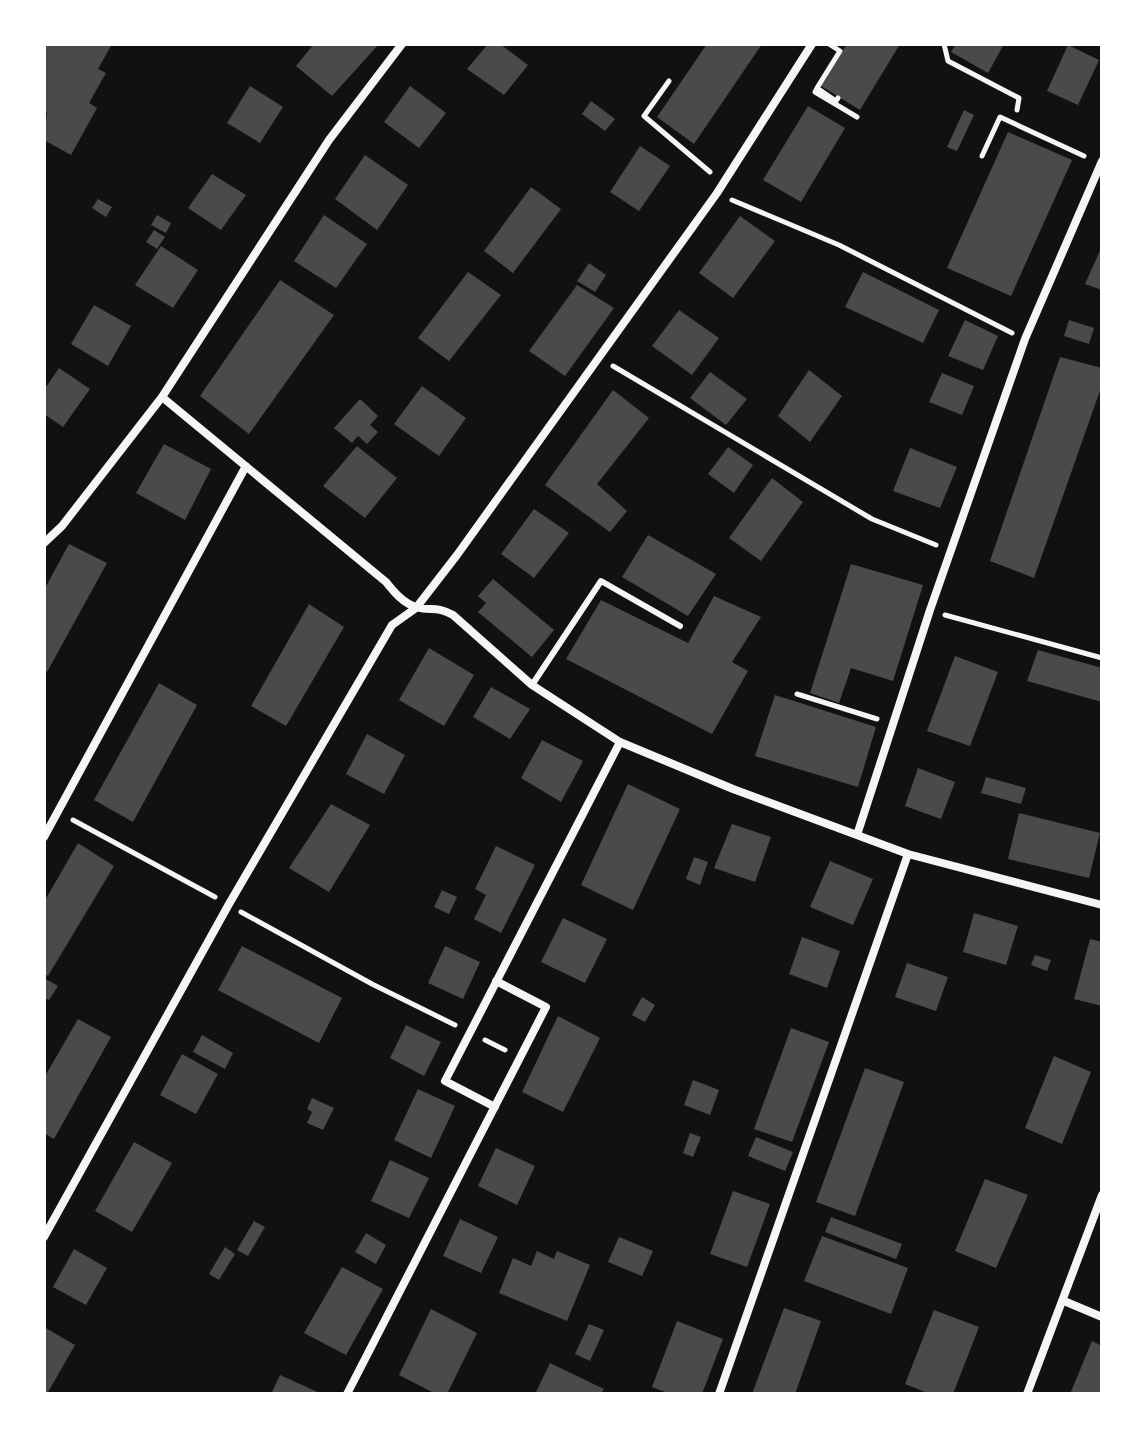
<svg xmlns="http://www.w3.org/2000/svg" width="1146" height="1438" viewBox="0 0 1146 1438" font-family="'Fira Sans Condensed',sans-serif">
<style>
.building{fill:#4a4a4a}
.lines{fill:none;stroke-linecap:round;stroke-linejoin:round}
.path{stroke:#f5f5f5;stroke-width:5}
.service{stroke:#f5f5f5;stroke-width:6}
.minor{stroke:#f5f5f5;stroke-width:8}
</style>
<rect width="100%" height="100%" fill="#111"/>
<path class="building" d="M44,44H112L98,69L106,73L89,103L97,108L71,155L44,140L47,112L44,110Z
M314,44H379L332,96L296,66Z
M488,44H500L528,65L504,95L467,69Z
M707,44H762L694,144L657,117Z
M847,44H900L860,110L821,86Z
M956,44H1004L988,73L951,52Z
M1068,45L1099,60L1078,105L1047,91Z
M250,86L283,107L260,143L227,123Z
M410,86L446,113L419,148L384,122Z
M591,101L615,119L605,131L582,114Z
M808,106L845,128L801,202L763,180Z
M964,110L974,115L957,151L947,147Z
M1008,132L1072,160L1011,296L947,268Z
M640,146L670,166L639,211L610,192Z
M365,155L408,185L377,230L335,199Z
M212,174L246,195L221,230L188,208Z
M531,187L561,209L513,273L484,251Z
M98,199L112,207L106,217L92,208Z
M157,215L171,223L166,233L151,225Z
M324,215L367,244L336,288L294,261Z
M740,216L775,241L733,298L699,273Z
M154,230L165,237L157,249L146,242Z
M161,246L198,270L173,308L135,285Z
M1102,246V290L1085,284Z
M589,263L606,275L595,292L577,281Z
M468,272L501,295L449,361L418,338Z
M863,272L939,310L923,343L845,307Z
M280,280L334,315L249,434L200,396Z
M577,285L614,308L565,376L529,351Z
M94,305L131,326L108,366L71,344Z
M679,310L719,338L692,375L652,346Z
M965,320L998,336L983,370L948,356Z
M1069,320L1094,328L1089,344L1064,336Z
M1060,357L1102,368V385L1034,578L990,561Z
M59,368L90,389L63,427L44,414V390Z
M809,370L842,396L810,442L778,416Z
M710,372L747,399L726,425L690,398Z
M942,373L974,386L962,415L929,402Z
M422,386L466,418L439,456L394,424Z
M613,390L649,418L597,484L627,511L610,532L545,485Z
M360,399L378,416L370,425L378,432L367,444L358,436L352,443L334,428Z
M164,444L211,469L185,520L136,493Z
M357,446L397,478L365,518L323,486Z
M728,447L753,465L734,493L708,474Z
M910,448L957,467L940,508L893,491Z
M772,478L803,502L761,561L729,538Z
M534,509L569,533L534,578L501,554Z
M648,535L716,574L688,616L622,577Z
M69,544L107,563L47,672L44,670V590Z
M851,564L923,585L893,681L851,668L839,703L810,693Z
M493,579L554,630L532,657L478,612L486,603L478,596Z
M714,596L761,617L732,662L748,671L712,734L566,659L601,600L688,643Z
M309,604L344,627L286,726L251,706Z
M429,648L474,675L444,726L399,700Z
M1038,650L1102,668V702L1027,681Z
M955,656L998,672L970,746L927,731Z
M159,683L197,705L133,822L94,800Z
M491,687L530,709L510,739L473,717Z
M775,695L876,727L858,787L755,756Z
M367,734L405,755L384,794L346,774Z
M542,740L583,761L561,802L521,778Z
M918,768L955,782L941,819L905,806Z
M986,777L1026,788L1021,804L981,793Z
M628,784L680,809L633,910L581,885Z
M331,804L370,825L329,892L289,868Z
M1019,813L1100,833L1089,878L1008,859Z
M732,824L771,837L755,882L714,868Z
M78,843L114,866L48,976L44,974V902Z
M496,846L535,865L501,933L474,919L486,895L475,889Z
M694,857L708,862L700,885L686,879Z
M830,861L873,879L853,925L810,907Z
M442,890L457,897L449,914L434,907Z
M974,913L1018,926L1006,965L963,952Z
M563,918L607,939L585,983L541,962Z
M802,937L840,951L827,988L789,974Z
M1090,939L1102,942V1006L1074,999Z
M242,946L342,998L319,1043L218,990Z
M445,946L480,962L463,999L428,983Z
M1035,955L1051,960L1047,971L1031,965Z
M907,963L948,977L936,1011L895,997Z
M44,978L58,986L49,1000L44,998Z
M642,997L655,1005L645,1022L632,1015Z
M558,1016L600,1038L563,1112L522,1092Z
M78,1019L111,1037L54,1139L44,1133V1078Z
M406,1025L441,1042L424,1076L390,1058Z
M791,1028L829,1042L792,1142L754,1129Z
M202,1035L233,1053L225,1069L193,1052Z
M182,1054L218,1074L196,1114L160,1095Z
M1054,1056L1091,1072L1062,1144L1025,1128Z
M865,1068L904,1082L855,1216L816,1202Z
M693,1080L719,1090L710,1115L684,1105Z
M418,1089L455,1106L431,1158L394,1140Z
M312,1098L334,1108L323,1130L307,1123L312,1112L307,1109Z
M690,1133L701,1137L693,1157L683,1153Z
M756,1137L793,1152L785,1171L748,1156Z
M134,1142L172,1163L132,1232L95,1211Z
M496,1148L535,1166L517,1205L478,1186Z
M390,1160L429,1178L409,1218L371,1201Z
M985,1179L1028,1195L996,1268L955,1251Z
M733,1191L770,1204L747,1267L710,1254Z
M831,1217L902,1244L896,1259L825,1232Z
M460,1219L498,1237L481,1273L443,1256Z
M254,1221L265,1227L248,1256L237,1250Z
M366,1233L386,1245L376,1264L355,1252Z
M822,1236L908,1268L891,1314L804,1281Z
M619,1237L653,1251L642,1276L608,1262Z
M225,1247L235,1254L219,1280L209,1274Z
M74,1249L107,1268L86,1305L53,1287Z
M537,1251L554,1259L557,1251L590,1265L567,1321L499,1293L513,1258L531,1266Z
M342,1267L383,1289L346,1355L304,1333Z
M784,1308L821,1321L795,1394H752Z
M431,1309L477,1333L447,1394H436L399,1375Z
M934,1310L979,1327L953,1394H930L905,1384Z
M677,1321L723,1339L702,1394H670L652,1387Z
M589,1324L604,1330L590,1361L575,1354Z
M44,1327L75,1345L47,1394H44Z
M1092,1341L1102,1346V1394H1070Z
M550,1363L604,1389L601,1394H535Z
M280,1375L322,1394H271Z"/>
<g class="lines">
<path class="path" d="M829,44L840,51L817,88L836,101L838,98
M944,44L948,61L1019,98L1017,110
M669,81L644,116L710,172
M817,88L815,92L857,117
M982,156L1000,117L1084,156
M732,200L839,245L1012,333
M613,366L872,519L936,545
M945,615L1102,658
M797,694L877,719
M73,820L215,897
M241,912L372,984L455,1025
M485,1040L505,1050"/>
<path class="service" d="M532,685L601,581L680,626"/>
<path class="minor" d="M162,397L386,582C394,592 403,603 416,607C431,612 435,605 453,615L532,685L620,742L733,789L908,854L1102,905
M44,543L62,526L162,397L329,140L402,44
M857,835L930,610L1025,339L1102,161
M44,837L246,466
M495,1107L445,1081L620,742
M44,1237L229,904L392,625L416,608L457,555L717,193L812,44
M1064,1301L1102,1317
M347,1394L546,1007L496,981
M719,1394L908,854
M1027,1394L1102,1195"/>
</g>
<rect width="1146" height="1438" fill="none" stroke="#ffffff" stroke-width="92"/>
</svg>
